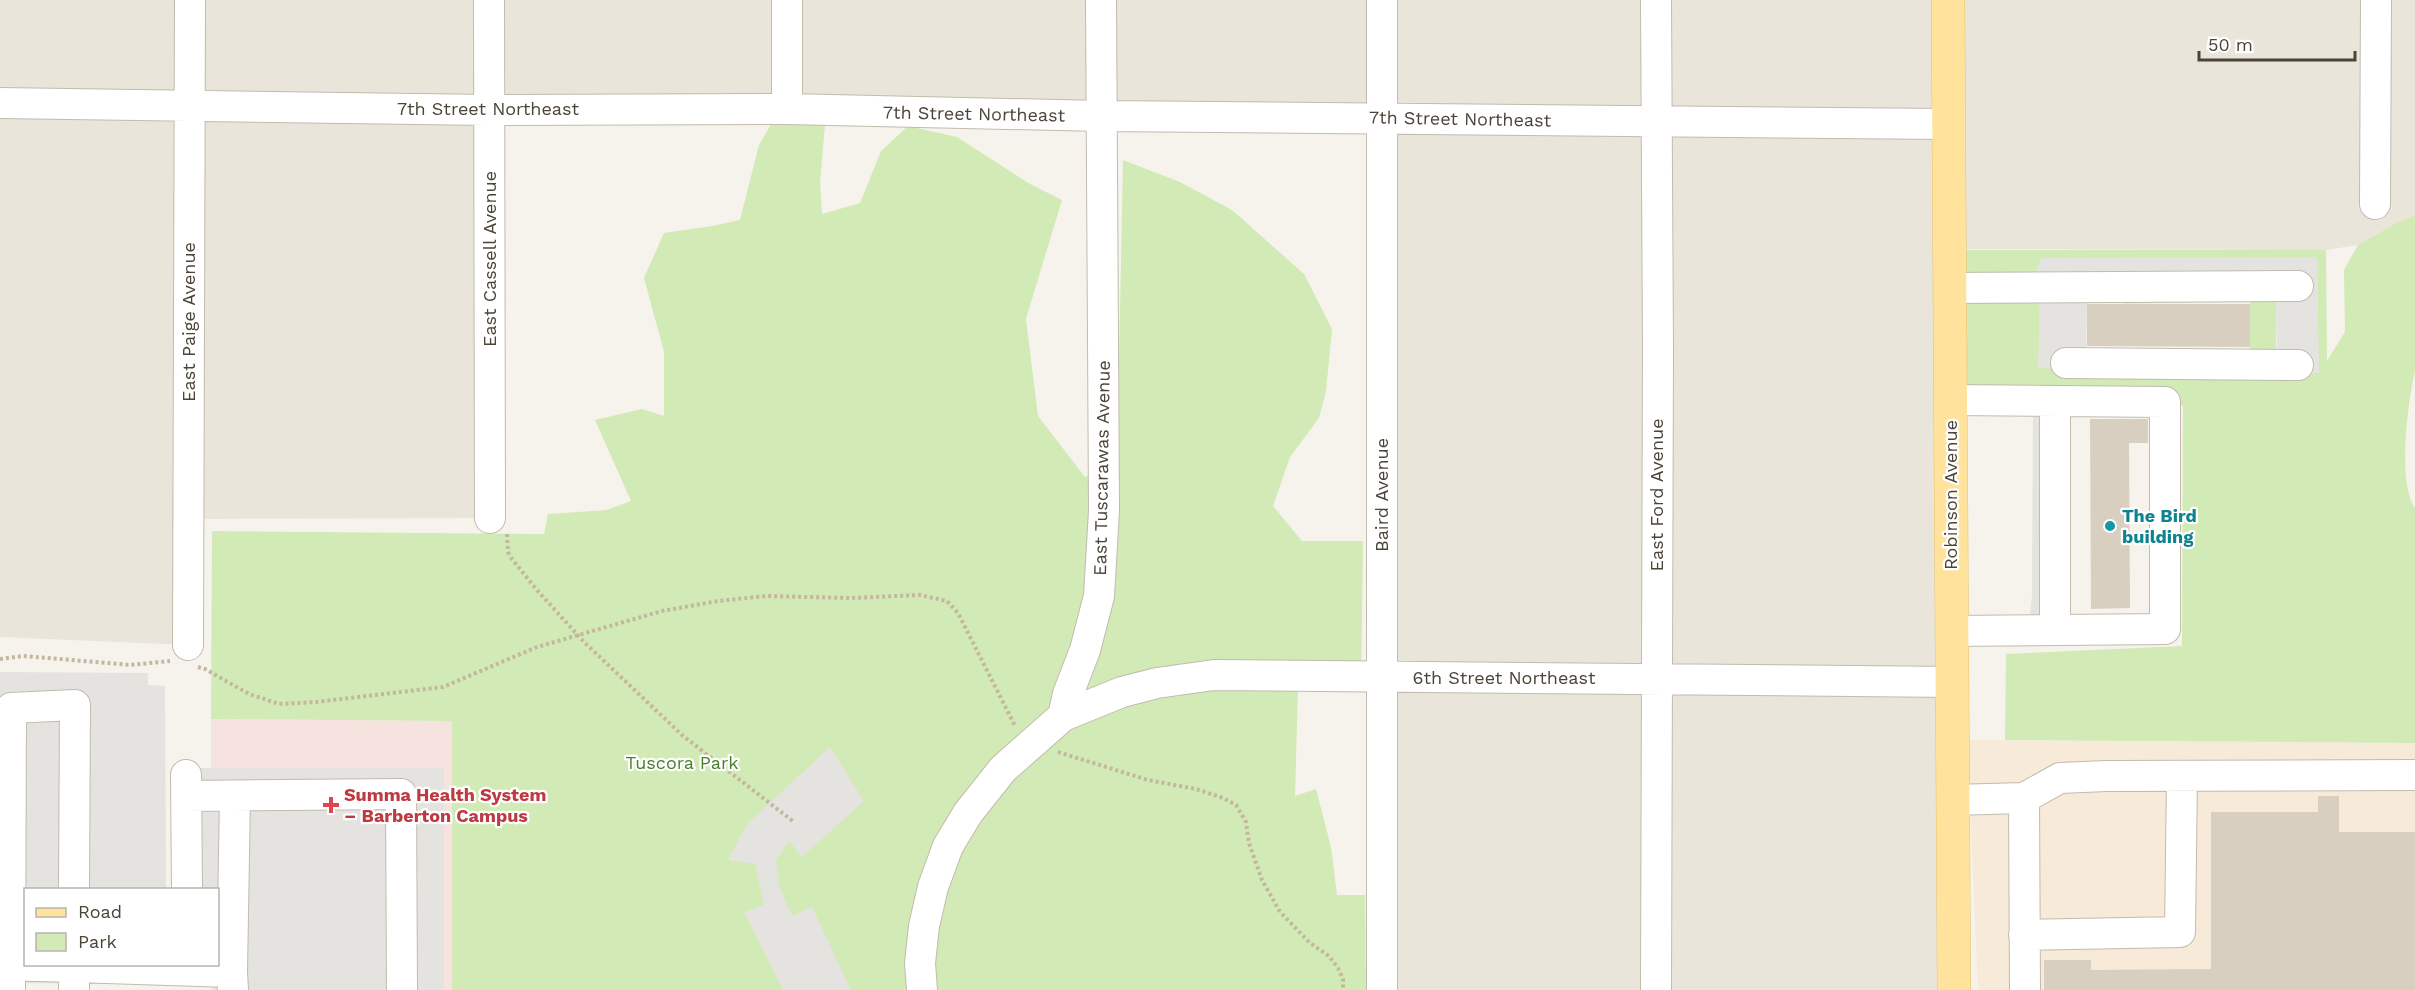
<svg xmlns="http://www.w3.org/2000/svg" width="2415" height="990" viewBox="0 0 2415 990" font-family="'Work Sans',sans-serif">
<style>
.residential{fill:#eae5da}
.commercial{fill:#f7ead8}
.medical{fill:#f6e3e0}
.green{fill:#d2eab5}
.parking{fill:#e5e3e0}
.building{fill:#d8cfc1}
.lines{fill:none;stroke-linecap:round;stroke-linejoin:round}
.minor-casing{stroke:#c2bbae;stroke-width:32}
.major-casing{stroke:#e6c16a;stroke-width:34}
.path{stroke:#c4b79f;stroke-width:4;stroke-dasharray:3 3;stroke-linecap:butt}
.minor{stroke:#fff;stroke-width:30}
.major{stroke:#ffe39c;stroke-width:33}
.culture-dot{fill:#0f9aa8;stroke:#fff;stroke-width:2}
.health-dot{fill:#e0444e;stroke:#fff;stroke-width:2}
.labels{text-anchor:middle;stroke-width:4.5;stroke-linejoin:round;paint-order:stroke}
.street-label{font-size:18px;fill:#4b4439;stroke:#fff}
.culture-label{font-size:18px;font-weight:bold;fill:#0d838f;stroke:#fff;text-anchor:start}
.park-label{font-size:18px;fill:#4a7f2a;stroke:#fff}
.health-label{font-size:18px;font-weight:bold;fill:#be3a42;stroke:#fff;text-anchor:start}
</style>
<rect width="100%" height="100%" fill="#f6f3ec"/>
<path class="residential" d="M0,0H2415V215L2396,223L2358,245L2326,250L1949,249L1954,990H1382L1383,119L490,110V518L189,519L188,645L0,637Z"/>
<path class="commercial" d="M1967,740L2415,743V990H1978Z"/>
<path class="medical" d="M211,719L452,721V990H211V965L218,964V890L211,889Z"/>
<path class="green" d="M780,109L825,125L820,182L822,214L860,203L881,151L908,126L957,137L1030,184L1062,200L1026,319L1038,416L1085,477L1117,462L1123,160L1180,182L1232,210L1304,274L1332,329L1326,391L1319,418L1290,457L1273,506L1302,541H1363L1361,691L1298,688L1295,796L1316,789L1331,847L1337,895H1365L1366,990H452V721L211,719L212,531L544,534L548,514L607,510L631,501L595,420L642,409L664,416V352L644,278L664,233L712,226L740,220L759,145Z
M2415,215V371C2408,401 2397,483 2415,508V743L2005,740L2006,654L2182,646L2183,406L2095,390L1961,389L1960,305L1971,301H2040L2039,368L2318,373L2317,258H2041L2036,275L1960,274L1961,250H2326L2327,361L2345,332L2344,270L2358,245L2396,223Z
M2276,300V359H2250V302Z"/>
<path class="parking" d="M2317,257L2319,373L2277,374L2276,300L2123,304V297L2102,298V303H2087L2086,369L2038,368L2040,301L2036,275L2041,258Z
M2033,414H2066L2070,490L2071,583L2067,614H2030L2032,596Z
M0,672L148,673V685L165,686L166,889L26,890V964L166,984L0,983Z
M830,747L864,801L802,857L789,841L776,860L779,886L792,916L812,907L851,990H783L744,912L764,905L755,864L728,860L747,824Z
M196,768H444V990H215V965L218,964V890H196Z"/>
<path class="building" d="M2087,304H2250V347L2087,346Z
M2090,419H2148V443H2129L2130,608L2091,609Z
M2318,796H2339V832H2415V990H2044V960H2091V970L2211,969V812H2318Z"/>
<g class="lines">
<g class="minor-casing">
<path id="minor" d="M489,0L490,518
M0,103L489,110L787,109L1102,116L1948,124
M787,109V0
M2375,204L2376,0
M1949,288L2298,286
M2066,363L2298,365
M1951,400L2165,402V629L1951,631
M2055,401V630
M188,645L190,0
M1063,716L1122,692L1157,683L1214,675L1952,682
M186,775L187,890
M186,796L401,794L402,990
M2024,798L2060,778L2106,776L2415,775
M1952,800L2024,798L2025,990
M2024,935L2180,932L2182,776
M74,964V967L232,972L233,990
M0,965L74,967V990
M232,972L235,796
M10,990L11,708L75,705L74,890
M922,990L920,963L924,926L933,887L948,846L968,813L1003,769L1063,716L1068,694L1085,650L1099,596L1104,511L1101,0
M1382,990V0
M1656,990L1658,349L1656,0"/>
</g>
<g class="major-casing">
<path id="major" d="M1948,0L1954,990"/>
</g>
<path class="path" d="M507,534L508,552L512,559L536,589L584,642L682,735L794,822
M0,659L23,656L130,665L170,661
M198,667L205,669L249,694L279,704L316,702L443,687L537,647L662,611L718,601L766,596L851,598L920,595L947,601L958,613L1015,726
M1058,752L1148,780L1196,789L1223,798L1236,805L1246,822L1249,843L1262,880L1280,912L1310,943L1329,956L1338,968L1343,979V990"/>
<use href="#minor" class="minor"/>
<use href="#major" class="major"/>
</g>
<circle class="culture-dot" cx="2110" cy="526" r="6"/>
<path class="health-dot" d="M328 796h6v6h6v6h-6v6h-6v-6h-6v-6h6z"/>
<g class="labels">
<g class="street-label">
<text x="488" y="115">7th Street Northeast</text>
<text transform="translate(974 114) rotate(1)" y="6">7th Street Northeast</text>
<text transform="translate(1460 119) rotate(1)" y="6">7th Street Northeast</text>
<text transform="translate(490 259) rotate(-90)" y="6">East Cassell Avenue</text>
<text transform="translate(189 322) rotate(-90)" y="6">East Paige Avenue</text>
<text transform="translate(1102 468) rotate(-89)" y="6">East Tuscarawas Avenue</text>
<text transform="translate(1382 495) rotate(-90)" y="6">Baird Avenue</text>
<text transform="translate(1657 495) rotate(-90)" y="6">East Ford Avenue</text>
<text transform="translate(1951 495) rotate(-90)" y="6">Robinson Avenue</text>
<text x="1504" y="684">6th Street Northeast</text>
</g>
<g class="culture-label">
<text x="2122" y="522">The Bird<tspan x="2122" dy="21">building</tspan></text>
</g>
<g class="park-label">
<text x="682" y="769">Tuscora Park</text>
</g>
<g class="health-label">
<text x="344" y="801">Summa Health System<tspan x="344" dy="21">– Barberton Campus</tspan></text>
</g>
</g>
<rect x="24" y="888" width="195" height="78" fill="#ffffff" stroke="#b7b4b0" stroke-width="1.5"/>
<rect x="36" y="908" width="30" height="9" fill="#ffe39c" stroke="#b7b4b0" stroke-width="1.5"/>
<text x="78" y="918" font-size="18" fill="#4b4439">Road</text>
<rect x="36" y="933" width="30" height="18" fill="#d2eab5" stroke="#b7b4b0" stroke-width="1.5"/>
<text x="78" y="948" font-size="18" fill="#4b4439">Park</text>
<path d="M2199 51v9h156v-9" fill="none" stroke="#4b4439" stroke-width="3"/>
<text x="2208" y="51" font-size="18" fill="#4b4439" stroke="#ffffff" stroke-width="4.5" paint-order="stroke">50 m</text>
</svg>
